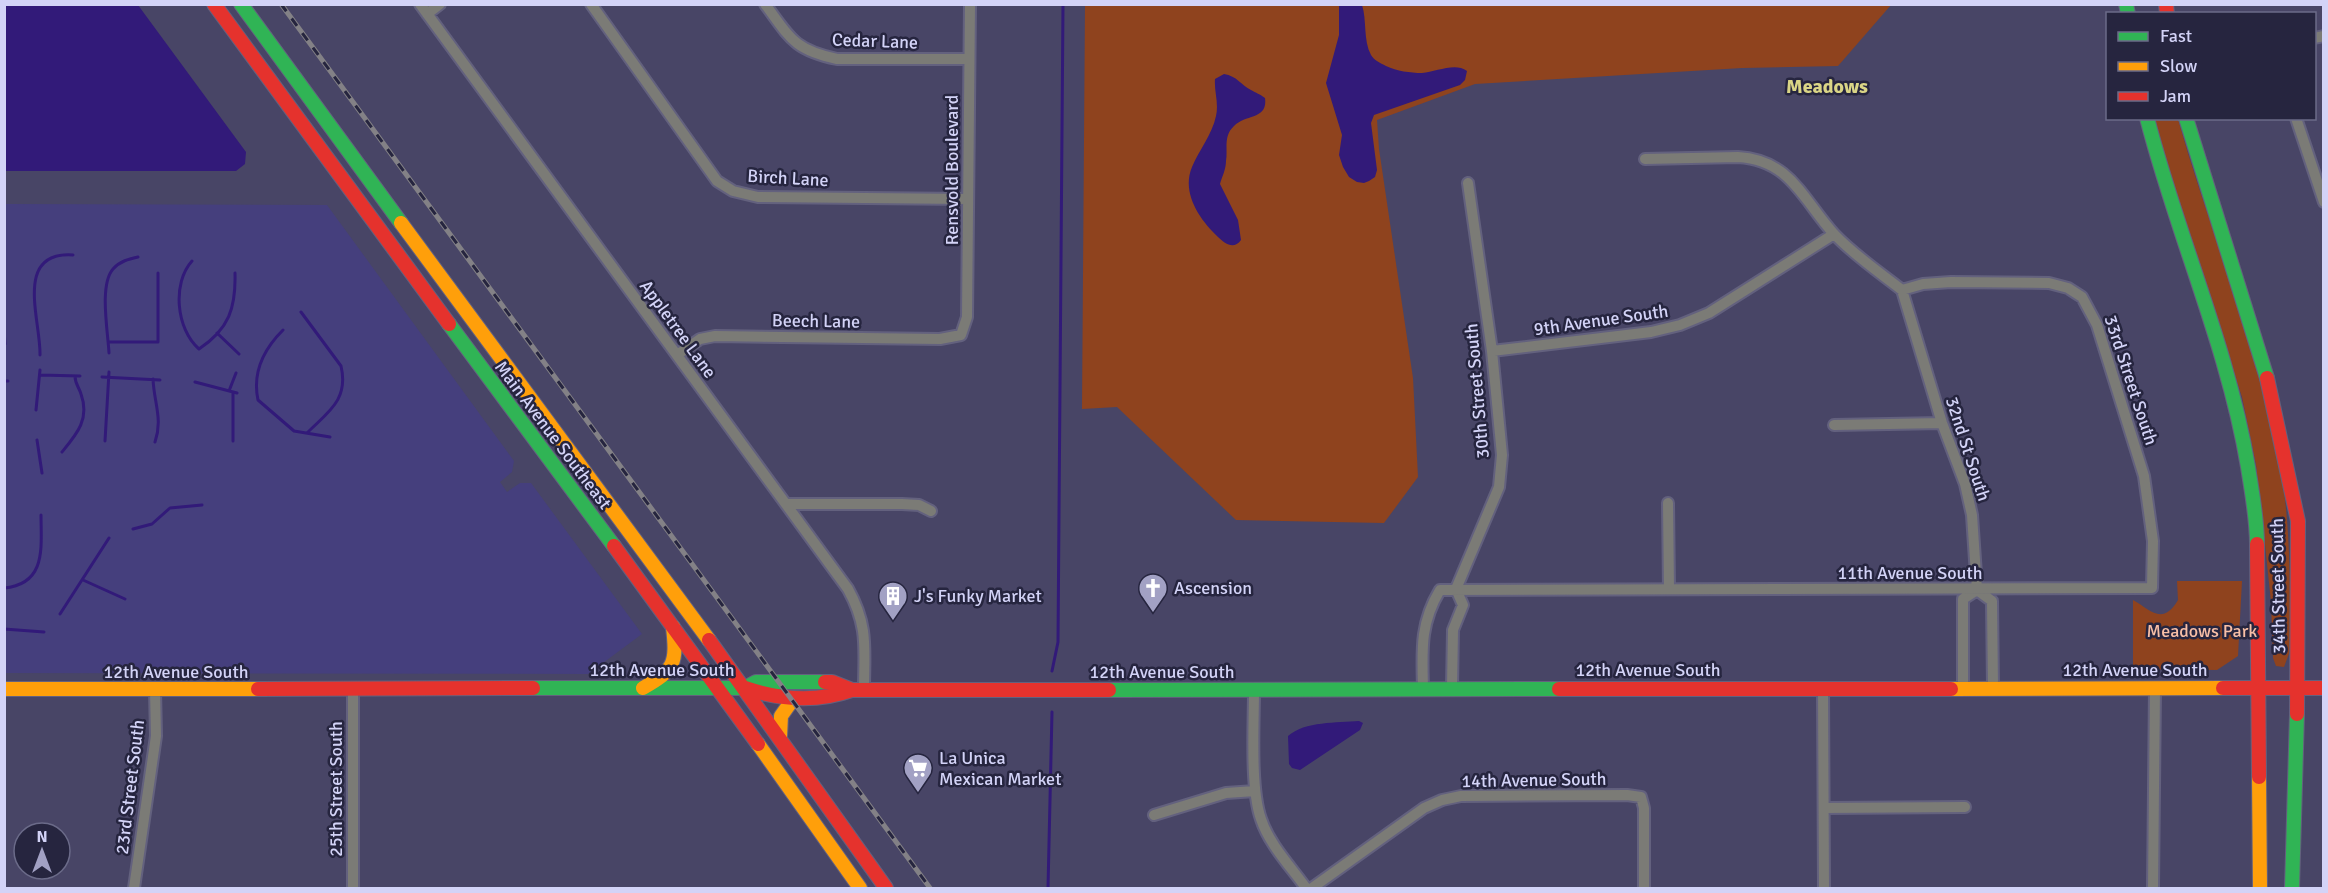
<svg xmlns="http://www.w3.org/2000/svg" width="2328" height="893" viewBox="0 0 2328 893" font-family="Signika,sans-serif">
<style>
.built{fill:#453f7d}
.green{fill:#8f431e}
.water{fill:#321a79}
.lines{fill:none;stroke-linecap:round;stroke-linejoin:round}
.stream{stroke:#321a79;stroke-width:3}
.street-casing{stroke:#63617e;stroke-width:14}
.fast-casing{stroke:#63617e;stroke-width:16}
.slow-casing{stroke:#63617e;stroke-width:16}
.jam-casing{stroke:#63617e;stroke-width:16}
.street{stroke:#7b7b76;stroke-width:10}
.fast{stroke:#30b455;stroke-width:14}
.slow{stroke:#ff9f0a;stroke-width:14}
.jam{stroke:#e5322d;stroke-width:14}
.rail-casing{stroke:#838186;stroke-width:5}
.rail{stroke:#26253f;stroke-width:3;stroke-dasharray:9;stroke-linecap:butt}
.labels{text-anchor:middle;stroke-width:5;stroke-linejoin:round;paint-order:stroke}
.street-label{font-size:18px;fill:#d3d3f7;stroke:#26253f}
.poi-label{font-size:18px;fill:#d3d3f7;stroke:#26253f;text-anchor:start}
.park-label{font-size:18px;fill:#f8bfa6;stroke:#26253f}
.neighbourhood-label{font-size:20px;font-weight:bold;fill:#dad586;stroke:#26253f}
</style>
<rect width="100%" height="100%" fill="#484566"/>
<path class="built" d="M5,204L327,205L514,461L512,472L500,482L507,492L520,483H531L642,634L588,674L5,673Z"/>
<path class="green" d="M1085,5H1891L1838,66L1742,68L1475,84L1377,120L1379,149L1413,378L1418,477L1384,523L1236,520L1117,407L1082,409Z
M2152,119H2178C2210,234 2260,346 2280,464C2291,526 2290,588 2290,651L2284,667L2276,666L2273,658L2271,602L2262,516L2256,465L2242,397L2186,228Z
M2177,581H2242L2238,656L2217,670L2133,669V600C2150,609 2162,627 2178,600Z"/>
<path class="water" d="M4,5H138L246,152L245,164L236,171H5Z
M1339,5H1362C1367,20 1363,40 1371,55C1374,60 1380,63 1386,66C1397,71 1410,73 1422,73C1436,72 1455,62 1467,71L1465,80L1460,85L1374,115L1371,123L1377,170L1375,177L1369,181L1364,183L1357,182L1349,177L1343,167L1339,155L1342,135L1326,83L1339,35Z
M1224,74C1237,76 1241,85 1251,90C1256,93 1260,94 1265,98C1268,120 1246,114 1234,126C1223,136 1228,149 1226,161C1226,169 1222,177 1220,184L1238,220L1241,240C1234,250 1225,244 1218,237C1200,220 1181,193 1192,167C1199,150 1212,135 1216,116C1219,103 1214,92 1215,79Z
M1359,721L1363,723L1360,730L1300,770L1292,768L1289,764L1288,736C1305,721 1337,723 1359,721Z"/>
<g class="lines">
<path class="stream" d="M192,261C172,283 176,329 199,349C229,329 236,308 235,273
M301,312L341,366C349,400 328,412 307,433
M4,330L5,344
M283,330C264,349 252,372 258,400L294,431L330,437
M217,333L239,354
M109,342H158V273
M109,353C108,332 99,285 113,269C120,261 129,259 138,257
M40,355C41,321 13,251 73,255
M40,375L80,376
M102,377L160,380
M153,379C154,403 163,419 155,442
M4,381H8
M195,382L237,393
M229,391L236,373
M36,410L40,370
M37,440L42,473
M105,441L109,372
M233,441V392
M62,452C77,434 90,419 81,394C79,387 75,384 75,376
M133,529L152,524L170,508L202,505
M83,580L125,599
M4,588C47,584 41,547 41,515
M60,614L109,538
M4,629L44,632
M1052,671L1058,642L1063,4
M1048,888L1052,712"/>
<g class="street-casing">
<path id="street" d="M420,4L848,589C869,627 864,649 864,690
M591,4L717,181L733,191L758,197L968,199
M765,4C790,38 794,50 837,59H969
M427,14L440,4
M2314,38L2324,36
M2296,118L2324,202
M1645,159L1738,157C1791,160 1803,200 1834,234C1854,255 1879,272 1902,290
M1902,290L1942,423L1965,484L1972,515L1977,590L1992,601L1993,687
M1492,351L1651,332L1680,325L1709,313L1834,234
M677,355L700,339L715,336L940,339L961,335L967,317L970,4
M1834,425L1942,423
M1668,503L1669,589
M786,504H902L919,505L931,511
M1963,687V599L1977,590
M1423,688C1422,650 1420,623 1440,590L2152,588L2153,541L2144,476L2097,325L2082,297L2068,288L2049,283L1951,282L1923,284L1902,290
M1452,688L1453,630L1463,605L1456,589L1499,487L1502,455L1492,351L1468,183
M1823,688L1824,888
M353,690V888
M1254,690C1254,724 1250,788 1261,819C1269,844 1291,867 1306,888
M1824,808L1965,807
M1154,815L1226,793L1255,791
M134,888L156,736L155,690
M1312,888L1424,808L1442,800L1461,796L1627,795L1641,797L1644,808V888
M2153,888L2155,688"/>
</g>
<g class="fast-casing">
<path id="fast" d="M241,4L401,223
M2126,4L2128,14
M2147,118C2177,235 2228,347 2248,467C2252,493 2257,518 2257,544
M2186,118L2267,378
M449,324L614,546
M533,688H745L756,682H825
M1109,690L1559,689
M2292,888L2297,714"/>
</g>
<g class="slow-casing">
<path id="slow" d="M401,223L709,640
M643,688C675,670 677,663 673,627
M4,689H258
M1951,689L2223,688
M780,737L781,716L793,699
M758,744L860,888
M2259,777L2260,888"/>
</g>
<g class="jam-casing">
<path id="jam" d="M214,4L449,324
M2166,4L2167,14
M2267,378L2298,521L2297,714
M2257,544L2259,777
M614,546L758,744
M709,640L886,888
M825,682H832L852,690H1109
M745,688C781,700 816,703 852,690
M2223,688H2324
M258,689L533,688
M1559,689H1951"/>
</g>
<use href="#street" class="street"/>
<use href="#fast" class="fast"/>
<use href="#slow" class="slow"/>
<use href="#jam" class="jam"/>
<g class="rail-casing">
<path id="rail" d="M281,4L930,888"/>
</g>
<use href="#rail" class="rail"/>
</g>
<defs>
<g id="church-pin" transform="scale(1.5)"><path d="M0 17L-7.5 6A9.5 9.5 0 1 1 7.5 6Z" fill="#a2a1c4" stroke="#26253f"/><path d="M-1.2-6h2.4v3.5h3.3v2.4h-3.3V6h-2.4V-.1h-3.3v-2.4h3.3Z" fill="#fff"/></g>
<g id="building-pin" transform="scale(1.5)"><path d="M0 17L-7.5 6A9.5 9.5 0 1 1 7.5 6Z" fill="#a2a1c4" stroke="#26253f"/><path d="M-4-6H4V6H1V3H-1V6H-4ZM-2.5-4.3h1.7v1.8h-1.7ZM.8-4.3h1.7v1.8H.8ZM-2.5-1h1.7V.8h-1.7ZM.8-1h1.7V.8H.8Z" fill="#fff"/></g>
<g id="supermarket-pin" transform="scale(1.5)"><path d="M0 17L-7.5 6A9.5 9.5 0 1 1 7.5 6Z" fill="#a2a1c4" stroke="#26253f"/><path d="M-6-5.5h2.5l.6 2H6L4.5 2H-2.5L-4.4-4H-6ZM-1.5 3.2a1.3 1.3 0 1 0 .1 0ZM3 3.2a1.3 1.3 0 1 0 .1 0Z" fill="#fff"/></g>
</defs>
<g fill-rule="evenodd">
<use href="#church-pin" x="1153" y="588"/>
<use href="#building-pin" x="893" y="596"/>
<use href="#supermarket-pin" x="918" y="768"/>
</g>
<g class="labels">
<g class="street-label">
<text transform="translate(875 41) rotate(2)" y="6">Cedar Lane</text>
<text transform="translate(952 170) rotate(-90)" y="6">Rensvold Boulevard</text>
<text transform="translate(788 178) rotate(3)" y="6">Birch Lane</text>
<text transform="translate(1601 320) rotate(-8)" y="6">9th Avenue South</text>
<text transform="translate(816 321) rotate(1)" y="6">Beech Lane</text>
<text transform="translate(678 329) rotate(54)" y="6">Appletree Lane</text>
<text transform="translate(2131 380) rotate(72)" y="6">33rd Street South</text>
<text transform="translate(1477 391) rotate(-95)" y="6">30th Street South</text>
<text transform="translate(553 435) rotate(53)" y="6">Main Avenue Southeast</text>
<text transform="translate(1968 449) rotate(72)" y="6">32nd St South</text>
<text x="1910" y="579">11th Avenue South</text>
<text transform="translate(2278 586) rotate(-91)" y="6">34th Street South</text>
<text x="662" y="676">12th Avenue South</text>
<text x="1648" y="676">12th Avenue South</text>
<text x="2135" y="676">12th Avenue South</text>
<text x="176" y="678">12th Avenue South</text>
<text x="1162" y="678">12th Avenue South</text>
<text transform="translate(1534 780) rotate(-1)" y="6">14th Avenue South</text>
<text transform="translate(130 787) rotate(-83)" y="6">23rd Street South</text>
<text transform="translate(336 789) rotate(-90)" y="6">25th Street South</text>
</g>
<g class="poi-label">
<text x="1174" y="594">Ascension</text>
<text x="914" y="602">J's Funky Market</text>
<text x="939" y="764">La Unica<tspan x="939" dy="21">Mexican Market</tspan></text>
</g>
<g class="park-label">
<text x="2202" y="637">Meadows Park</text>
</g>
<g class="neighbourhood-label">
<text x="1827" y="93">Meadows</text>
</g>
</g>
<rect width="2328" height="893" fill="none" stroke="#d3d3f7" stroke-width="12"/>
<rect x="2106" y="12" width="210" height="108" fill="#26253f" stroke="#6b6b89" stroke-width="1.5"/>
<rect x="2118" y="32" width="30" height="9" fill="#30b455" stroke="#6b6b89" stroke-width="1.5"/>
<text x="2160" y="42" font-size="18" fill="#d3d3f7">Fast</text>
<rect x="2118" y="62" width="30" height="9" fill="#ff9f0a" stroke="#6b6b89" stroke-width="1.5"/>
<text x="2160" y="72" font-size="18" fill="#d3d3f7">Slow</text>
<rect x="2118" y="92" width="30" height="9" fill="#e5322d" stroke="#6b6b89" stroke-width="1.5"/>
<text x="2160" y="102" font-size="18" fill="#d3d3f7">Jam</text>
<g transform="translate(42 851)"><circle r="28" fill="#26253f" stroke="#6b6b89" stroke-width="1.5"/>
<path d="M0-4.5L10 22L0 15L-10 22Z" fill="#a2a1c4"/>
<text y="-9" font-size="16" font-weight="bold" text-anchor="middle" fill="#d3d3f7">N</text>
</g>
</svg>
